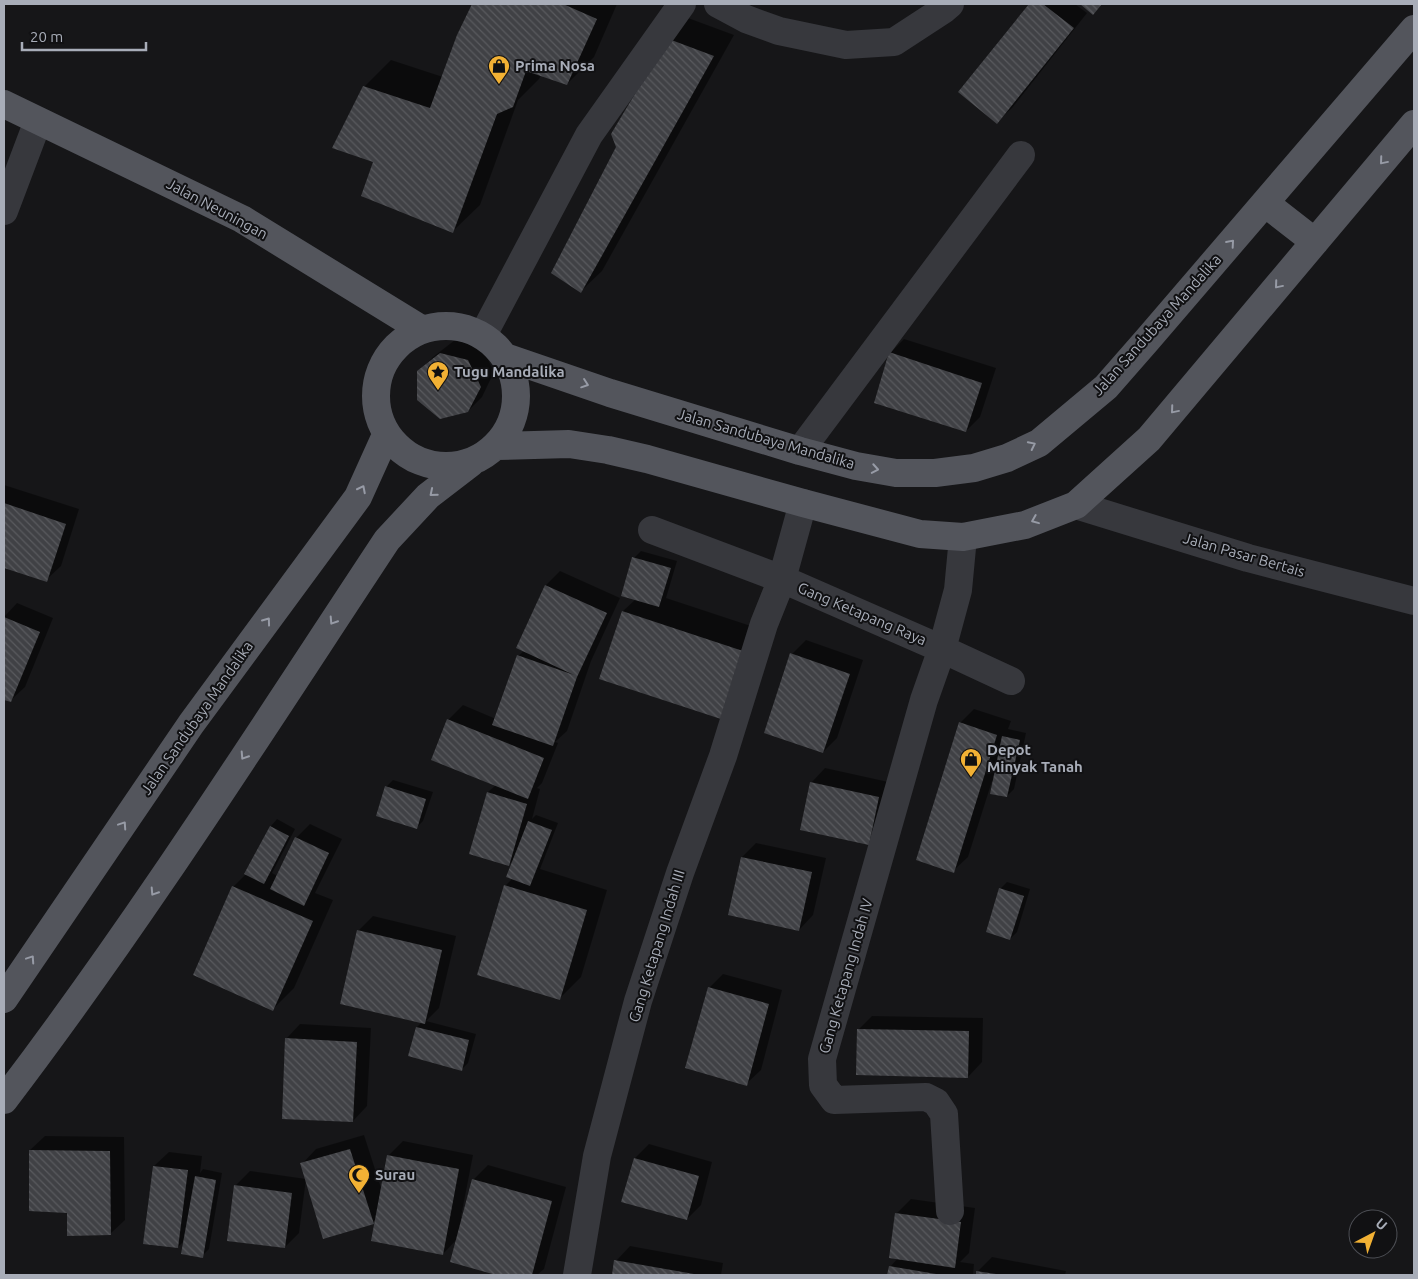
<svg xmlns="http://www.w3.org/2000/svg" width="1418" height="1279" viewBox="0 0 1418 1279" font-family="Ubuntu,sans-serif">
<style>
.shadow{fill:#0007}
.building{fill:url(#building-back-hatch)}
.lines{fill:none;stroke-linecap:round;stroke-linejoin:round}
.minor{stroke:#37383d;stroke-width:28}
.major{stroke:#53555c;stroke-width:28}
.oneway{stroke:#979ba6}
.labels{text-anchor:middle;stroke-width:4;stroke-linejoin:round;paint-order:stroke}
.poi-label{font-size:15px;font-weight:bold;fill:#a8adb8;stroke:#111113;text-anchor:start}
.street-label{font-size:15px;fill:#a8adb8;stroke:#111113}
</style>
<defs>
<pattern id="building-back-hatch" width="6" height="6" patternUnits="userSpaceOnUse" patternTransform="scale(1.25)"><rect width="6" height="6" fill="#404145"/><path d="M-1 5l2 2M0 0l6 6M5-1l2 2" fill="none" stroke="#595a5e"/></pattern>
</defs>
<rect width="100%" height="100%" fill="#161618"/>
<path class="shadow" d="M473,4H617L594,57L567,84L541,75L539,79L518,100L480,205L453,231L374,161L364,87L391,60L443,77Z
M1030,4H1075L1087,13L1012,108L997,122L960,92Z
M688,18L734,35L602,271L581,291L618,147L643,83Z
M904,339L996,368L980,417L966,431L890,353Z
M455,340L482,347L494,372L482,397L468,411L418,372L433,357Z
M4,485L79,509L61,566L46,580L4,566Z
M641,551L677,561L666,598L763,630L741,697L601,678L623,611L636,599L634,558Z
M560,571L620,598L591,661L567,731L555,742L558,743L542,783L537,788L540,789L532,819L536,815L558,823L540,869L607,890L581,977L560,998L505,886L513,878L515,858L508,865L488,792L496,785L448,720L463,705L496,719L518,656L524,651L517,648L546,585Z
M17,603L53,618L25,687L10,701L4,698V617Z
M806,640L863,660L837,738L823,752L792,654Z
M974,709L1011,721L1008,729L1026,733L1014,789L1007,796L992,781L968,857L953,871L960,723Z
M825,768L893,783L869,843L811,783Z
M393,780L433,792L423,821L416,828L386,787Z
M277,819L295,829L272,873L277,876L296,838L310,824L342,839L315,893L333,900L294,988L273,1009L233,887L247,873L271,826Z
M756,843L826,858L813,915L799,930L742,857Z
M1007,882L1030,889L1017,932L1010,939L1000,889Z
M373,916L456,936L439,1008L426,1021L476,1034L468,1063L461,1070L417,1027L422,1022L358,931Z
M723,974L782,990L761,1070L746,1084L709,988Z
M872,1016L983,1018L982,1062L968,1077L858,1030Z
M300,1024L371,1028L367,1106L353,1121L286,1039Z
M364,1135L382,1191L389,1155L403,1141L473,1155L461,1217H463L474,1179L488,1165L566,1187L544,1269L537,1275H501L451,1261L457,1239L443,1254L376,1219L373,1222L302,1164L316,1149Z
M45,1136L124,1137L125,1220L110,1234L68,1211L30,1150Z
M649,1144L712,1162L701,1205L687,1219L635,1158Z
M169,1152L202,1156L200,1173L203,1169L222,1173L209,1249L202,1256L185,1240L178,1247L154,1166Z
M250,1171L306,1179L299,1233L285,1247L235,1186Z
M911,1199L975,1208L969,1253L960,1262L974,1264L973,1275H889L890,1267L898,1258L896,1214Z
M630,1246L723,1263L721,1275H613L616,1261Z
M992,1257L1066,1271L1065,1275H977L978,1271Z"/>
<path class="building" d="M472,4H563L597,19L567,85L526,71L513,107L497,114L453,233L361,196L373,162L332,148L363,86L430,108L457,35Z
M1029,4H1043L1074,28L997,124L958,92Z
M1080,4H1102L1093,15Z
M666,38L714,56L581,293L551,273L616,147L611,134L642,82Z
M889,352L982,383L966,432L874,403Z
M440,353L468,360L481,387L468,412L440,419L417,400V371Z
M4,503L66,524L47,582L4,568Z
M632,557L671,568L659,607L621,596Z
M545,585L607,613L577,677L553,746L492,725L517,655L574,675L516,648Z
M622,611L743,651L721,719L599,679Z
M4,617L40,632L11,702L4,700Z
M790,653L850,674L823,753L764,733Z
M447,719L544,758L528,799L431,760Z
M959,722L997,735L954,873L916,860Z
M1002,736L1020,740L1007,797L990,794Z
M810,782L879,797L869,845L800,830Z
M385,786L426,799L417,829L376,816Z
M487,792L527,804L509,866L469,854Z
M528,821L552,830L530,886L506,877Z
M270,826L289,836L264,884L244,874Z
M295,837L329,853L304,906L270,889Z
M741,857L812,872L799,931L728,915Z
M504,885L587,910L560,1000L477,975Z
M232,886L313,921L273,1011L193,975Z
M999,888L1024,896L1010,940L986,932Z
M357,930L442,950L425,1024L340,1004Z
M708,987L769,1004L747,1086L685,1068Z
M416,1027L469,1040L462,1071L408,1056Z
M857,1029L969,1031L968,1078L856,1075Z
M285,1038L357,1042L353,1122L282,1119Z
M350,1149L374,1224L323,1239L300,1163Z
M29,1150L110,1151L111,1235L67,1236V1213L29,1211Z
M387,1155L459,1169L443,1255L371,1241Z
M634,1158L699,1176L687,1220L621,1202Z
M153,1166L188,1170L178,1248L143,1244Z
M195,1176L216,1180L203,1258L181,1254Z
M472,1179L552,1201L532,1275H496L450,1262Z
M234,1185L292,1193L285,1248L227,1241Z
M895,1213L961,1222L955,1268L889,1258Z
M614,1260L694,1274V1275H612Z
M889,1266L936,1274V1275H887Z
M976,1271L996,1274L995,1275H976Z"/>
<g class="lines">
<path class="minor" d="M718,4L746,19L779,31L846,45L894,42L943,10L950,4
M4,211L38,121
M483,335L589,135L682,4
M800,451L1021,155
M1076,505L1248,558L1414,601
M652,530L782,579L942,649L1011,681
M950,1211L944,1114L936,1102L926,1097L834,1100L823,1085L822,1059L924,700L942,649L958,590L963,537
M577,1275L597,1156L638,1001L680,873L723,756L764,624L782,579L803,503"/>
<path class="major" d="M4,104L242,219L421,329
M1265,203L1315,242
M376 396a70 70 0 1 1 140 0a70 70 0 1 1-140 0Z
M505,357L610,393L800,451L856,466L896,473H935L974,468L1007,458L1039,443L1106,387L1148,339L1414,29
M497,446L569,444L608,450L647,459L803,503L920,534L963,537L1025,525L1076,505L1149,439L1414,124
M4,999L191,724L358,497L386,435
M4,1100C141,920 262,729 387,540L428,496L471,463"/>
</g>
<defs><path id="oneway-chevron" d="M-2-3.5L2.5 0L-2 3.5" fill="none" stroke-width="1.6" stroke-linecap="round" stroke-linejoin="round" transform="scale(1.25)"/></defs>
<g class="oneway">
<use href="#oneway-chevron" transform="translate(1383 161) rotate(130)"/>
<use href="#oneway-chevron" transform="translate(1231 243) rotate(-49)"/>
<use href="#oneway-chevron" transform="translate(1278 285) rotate(130)"/>
<use href="#oneway-chevron" transform="translate(585 384) rotate(19)"/>
<use href="#oneway-chevron" transform="translate(1174 410) rotate(130)"/>
<use href="#oneway-chevron" transform="translate(1032 445) rotate(-26)"/>
<use href="#oneway-chevron" transform="translate(875 469) rotate(10)"/>
<use href="#oneway-chevron" transform="translate(362 489) rotate(-63)"/>
<use href="#oneway-chevron" transform="translate(433 493) rotate(140)"/>
<use href="#oneway-chevron" transform="translate(1035 520) rotate(158)"/>
<use href="#oneway-chevron" transform="translate(267 621) rotate(-54)"/>
<use href="#oneway-chevron" transform="translate(333 621) rotate(123)"/>
<use href="#oneway-chevron" transform="translate(244 756) rotate(123)"/>
<use href="#oneway-chevron" transform="translate(123 825) rotate(-56)"/>
<use href="#oneway-chevron" transform="translate(154 892) rotate(123)"/>
<use href="#oneway-chevron" transform="translate(31 959) rotate(-56)"/>
</g>
<defs>
<g id="shop-pin" transform="scale(1.125)"><path d="M0 17L-7.5 6A9.5 9.5 0 1 1 7.5 6Z" fill="#f2b134" stroke="#111113"/><path d="M-5-2.5h2.3a2.7 3.5 0 0 1 5.4 0H5L5.5 6h-11ZM-1.5-2.5h3a1.5 2.3 0 0 0-3 0Z" fill="#111"/></g>
<g id="sight-pin" transform="scale(1.125)"><path d="M0 17L-7.5 6A9.5 9.5 0 1 1 7.5 6Z" fill="#f2b134" stroke="#111113"/><path d="M0-6L1.8-2.2L6-1.7L2.9 1.2L3.7 5.4L0 3.3L-3.7 5.4L-2.9 1.2L-6-1.7L-1.8-2.2Z" fill="#111"/></g>
<g id="mosque-pin" transform="scale(1.125)"><path d="M0 17L-7.5 6A9.5 9.5 0 1 1 7.5 6Z" fill="#f2b134" stroke="#111113"/><path d="M3.5-4.9A6 6 0 1 0 3.5 4.9A5 5 0 1 1 3.5-4.9Z" fill="#111"/></g>
</defs>
<g fill-rule="evenodd">
<use href="#shop-pin" x="499" y="66"/>
<use href="#sight-pin" x="438" y="372"/>
<use href="#shop-pin" x="971" y="759"/>
<use href="#mosque-pin" x="359" y="1175"/>
</g>
<g class="labels">
<g class="poi-label">
<text x="515" y="71">Prima Nosa</text>
<text x="454" y="377">Tugu Mandalika</text>
<text x="987" y="755">Depot<tspan x="987" dy="17">Minyak Tanah</tspan></text>
<text x="375" y="1180">Surau</text>
</g>
<g class="street-label">
<text transform="translate(217 209) rotate(28)" y="5">Jalan Neuningan</text>
<text transform="translate(1157 325) rotate(-48)" y="5">Jalan Sandubaya Mandalika</text>
<text transform="translate(766 439) rotate(16)" y="5">Jalan Sandubaya Mandalika</text>
<text transform="translate(1244 555) rotate(16)" y="5">Jalan Pasar Bertais</text>
<text transform="translate(862 614) rotate(23)" y="5">Gang Ketapang Raya</text>
<text transform="translate(197 718) rotate(-55)" y="5">Jalan Sandubaya Mandalika</text>
<text transform="translate(657 946) rotate(-73)" y="5">Gang Ketapang Indah III</text>
<text transform="translate(846 976) rotate(-74)" y="5">Gang Ketapang Indah IV</text>
</g>
</g>
<rect width="1418" height="1279" fill="none" stroke="#a8adb8" stroke-width="10"/>
<g transform="translate(1373 1234) rotate(41)"><circle r="24" fill="#111113" stroke="#4d4f55"/>
<path d="M0-4L9 19L0 12L-9 19Z" fill="#f2b134"/>
<text y="-8" font-size="14" font-weight="bold" text-anchor="middle" fill="#a8adb8">U</text>
</g>
<path d="M22 42v8h124v-8" fill="none" stroke="#a8adb8" stroke-width="2.5"/>
<text x="30" y="42" font-size="15" fill="#a8adb8" stroke="#111113" stroke-width="4" paint-order="stroke">20 m</text>
</svg>
